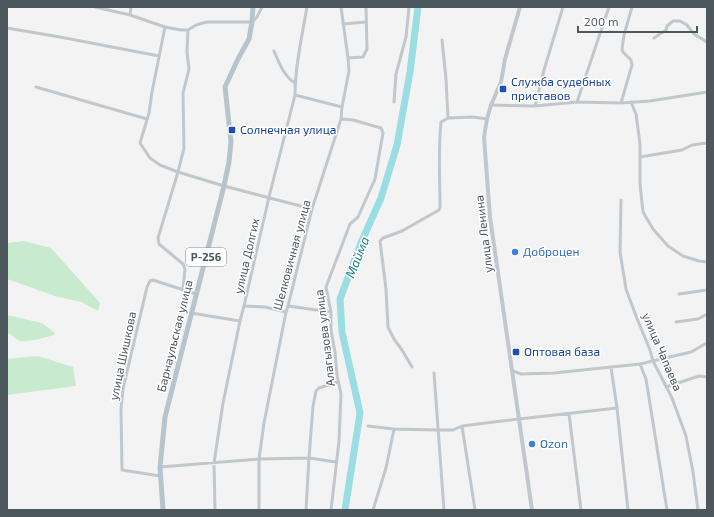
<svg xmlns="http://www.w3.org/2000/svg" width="714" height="517" viewBox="0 0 714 517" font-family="'Exo 2',sans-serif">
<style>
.green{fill:#c8ebd0}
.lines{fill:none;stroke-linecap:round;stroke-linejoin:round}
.river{stroke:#9adee3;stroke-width:7}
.minor{stroke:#c0c8cd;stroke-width:3}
.tertiary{stroke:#c0c8cd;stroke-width:4}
.primary{stroke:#b6c5cd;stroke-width:5}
.transit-dot{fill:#1a4fb4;stroke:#fff;stroke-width:1.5}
.shop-dot{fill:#3f7fe0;stroke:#fff;stroke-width:1.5}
.labels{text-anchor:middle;stroke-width:3;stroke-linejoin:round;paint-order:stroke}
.shield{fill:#fff;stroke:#828a8e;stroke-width:1}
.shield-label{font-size:11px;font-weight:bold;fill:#4c585e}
.transit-label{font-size:12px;fill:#164399;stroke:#fff;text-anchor:start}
.street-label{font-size:12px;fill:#4c585e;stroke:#fff}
.shop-label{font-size:12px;fill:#366cbe;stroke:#fff;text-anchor:start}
.water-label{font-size:13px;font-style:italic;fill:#1c828a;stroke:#fff}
</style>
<rect width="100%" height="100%" fill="#f4f3f3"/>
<path class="green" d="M24,241L51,248L100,303L98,311L81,302L55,296L7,279V243Z
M7,315L42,323L55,333L54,335C45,337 27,344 18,340C14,338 12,334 7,333Z
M38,356L73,367L76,386L7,395V359Z"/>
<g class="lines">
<path class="river" d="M345,510L360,413L342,332L340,299L361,243L381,198L397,145L410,72L418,7"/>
<path class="minor" d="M95,7L130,15L165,27L181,30H188L196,25L207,22H252L257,17L262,7
M130,15L131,7
M343,24L366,22
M165,27L152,92L149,113L140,143L150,158L160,165L178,172L224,186L312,209
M7,28L60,37L159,56
M654,38L666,30L667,26L673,21H680L687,25L694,34L707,42
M442,40L446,79L448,118
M274,51C279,63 284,76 295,83
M348,58L363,57L367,49L366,7
M36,87L147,119
M295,95L342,107
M394,102L396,74L406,37L409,7
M577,102L609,7
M631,102L636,114L640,144V184L643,212L653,229L668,246L683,256L699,261L707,262
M621,103L632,65L631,60L623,52L622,49L624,35L632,7
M491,105L535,106L577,102L621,103L650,101L707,92
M535,106L544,70L563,7
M640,157L682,150L692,145L707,143
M621,200L620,252L626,289L636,316L650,350L653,361L672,398L686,436L693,472L698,510
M183,289L185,269L183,264L159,244L158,238L178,172L184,148L183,93L189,69L187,52L188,30
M679,294L707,290
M244,306L265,307L286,312
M288,306L331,312
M191,313L240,321
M676,322L698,319L707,314
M640,364L646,379L667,510
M412,367L402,350L394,339L388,327L386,289L380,241L383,238L402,231L439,210L440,207C440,179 438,150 441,122L448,118L473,117L487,119
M611,367L617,408L628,510
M513,371L521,374L554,373L640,364L691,352L707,343
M434,373L444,510
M666,387L699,376L707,377
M569,414L581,510
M368,426L394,429L438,430H453L462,426L519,419L617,408
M462,426L475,510
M160,467L259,459L309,458L336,462
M160,476L122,470L121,409L123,389L147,287L150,281L153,280L196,294
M215,510L214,463L223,403L240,321L244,306L269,197L295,95C295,66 302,36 307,7
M259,510V459L264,423L286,312L288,306L312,209L341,119L342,107L349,71L348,58L341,7
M306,510L309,458L313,406L316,391L319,388L338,382
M331,510L339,441L341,394L337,375L335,352L331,330V312L326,287L350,224L358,217L375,179L383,133L381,128L353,120L341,119
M373,510L386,468L394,429"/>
<path class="tertiary" d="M520,7L505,59L501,82L491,105L487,119L484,137L490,217L532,510"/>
<path class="primary" d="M163,510L160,467L165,417L224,186L229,162L231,142L225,87L238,59L249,39L252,22L253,7"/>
</g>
<g class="transit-dot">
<rect x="499" y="85" width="8" height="8" rx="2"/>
<rect x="228" y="126" width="8" height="8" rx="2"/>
<rect x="512" y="348" width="8" height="8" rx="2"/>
</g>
<g class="shop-dot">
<circle cx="515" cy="252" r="4"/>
<circle cx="532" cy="444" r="4"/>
</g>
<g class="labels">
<rect class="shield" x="186" y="248" width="40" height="18" rx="3"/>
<g class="shield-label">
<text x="206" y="261">Р-256</text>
</g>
<g class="transit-label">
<text x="511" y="86">Служба судебных<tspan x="511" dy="14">приставов</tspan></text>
<text x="240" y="134">Солнечная улица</text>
<text x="524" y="356">Оптовая база</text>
</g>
<g class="street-label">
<text transform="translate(484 234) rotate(-97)" y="4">улица Ленина</text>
<text transform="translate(292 255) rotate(-75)" y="4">Шелковичная улица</text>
<text transform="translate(247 256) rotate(-77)" y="4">улица Долгих</text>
<text transform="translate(175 336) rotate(-76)" y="4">Барнаульская улица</text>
<text transform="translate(325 338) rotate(-97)" y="4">Алагызова улица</text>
<text transform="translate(662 352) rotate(67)" y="4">улица Чапаева</text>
<text transform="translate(123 356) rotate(-78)" y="4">улица Шишкова</text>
</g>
<g class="shop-label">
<text x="523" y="256">Доброцен</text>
<text x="540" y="448">Ozon</text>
</g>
<g class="water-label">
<text transform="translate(357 257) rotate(-68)" y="5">Майма</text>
</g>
</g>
<rect width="714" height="517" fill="none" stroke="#4c585e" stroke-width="16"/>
<path d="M578 26v6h119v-6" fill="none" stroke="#4c585e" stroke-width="2"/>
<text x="584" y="26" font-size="12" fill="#4c585e" stroke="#ffffff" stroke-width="3" paint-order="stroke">200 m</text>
</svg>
